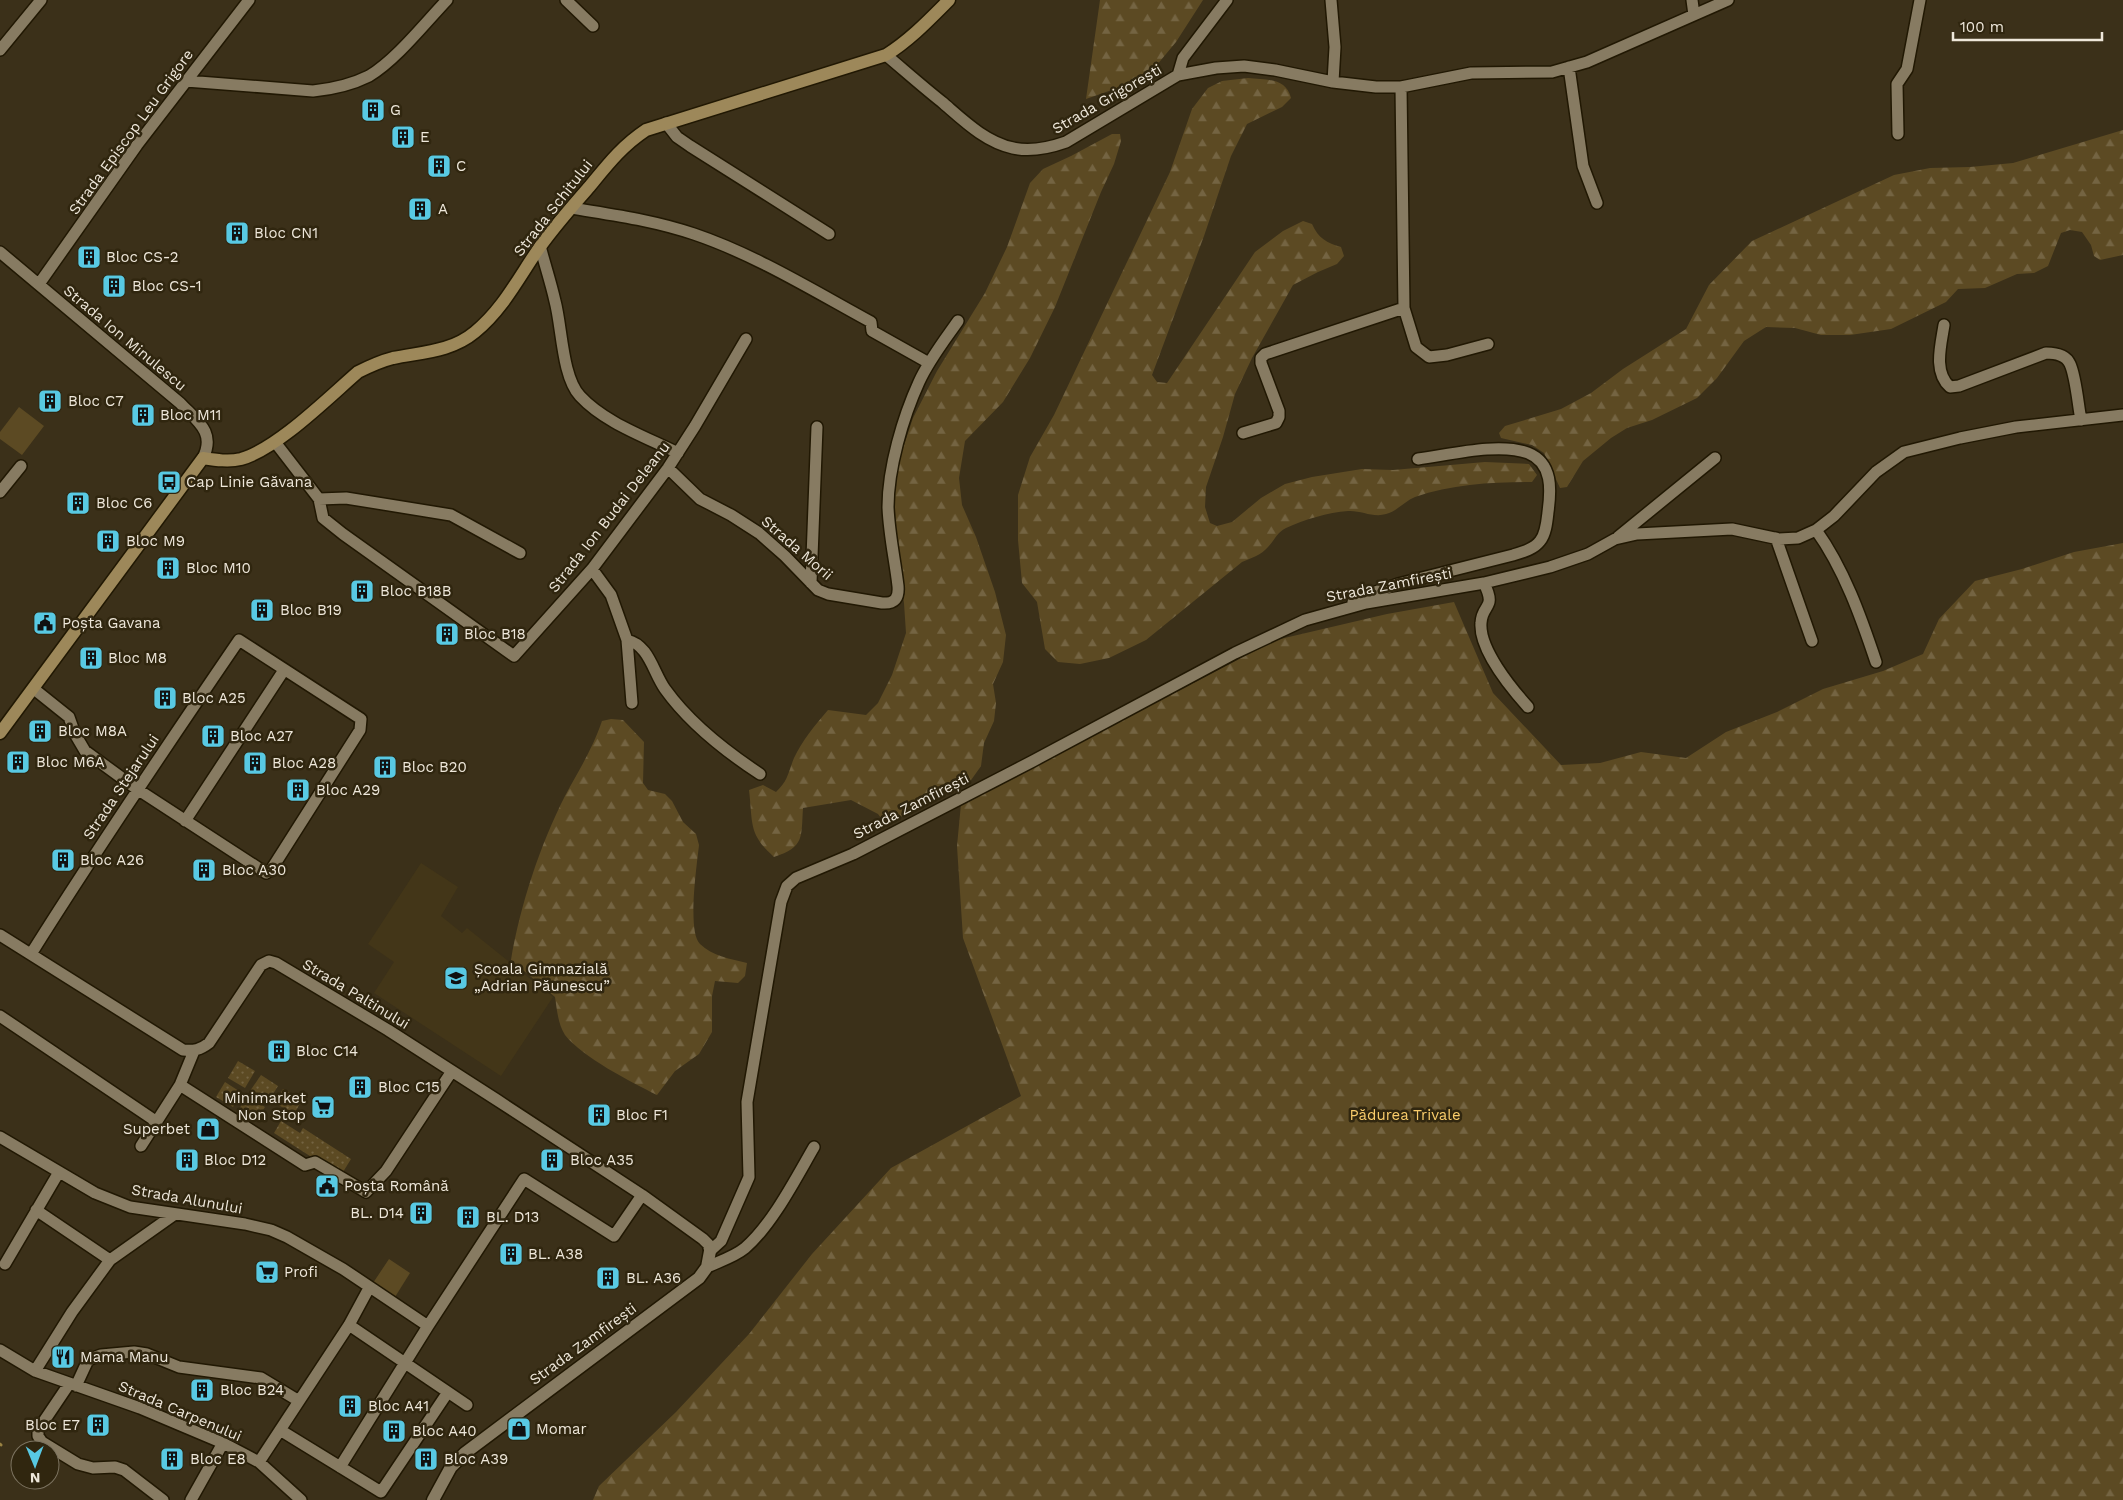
<svg xmlns="http://www.w3.org/2000/svg" width="2123" height="1500" viewBox="0 0 2123 1500" font-family="'Work Sans',sans-serif">
<style>
.built{fill:#433618}
.grass{fill:url(#grass-dots)}
.forest{fill:url(#forest-firs)}
.park{fill:#5c4a23}
.lines{fill:none;stroke-linecap:round;stroke-linejoin:round}
.stream{stroke:#998242;stroke-width:3}
.minor-casing{stroke:#211803;stroke-width:14}
.tertiary-casing{stroke:#211803;stroke-width:15}
.secondary-casing{stroke:#211803;stroke-width:15}
.minor{stroke:#877b62;stroke-width:11}
.tertiary{stroke:#877b62;stroke-width:12}
.secondary{stroke:#9d885a;stroke-width:12}
.labels{text-anchor:middle;stroke-width:5;stroke-linejoin:round;paint-order:stroke}
.street-label{font-size:15px;fill:#eee7da;stroke:#30260f}
.poi-label{font-size:15px;fill:#eee7da;stroke:#30260f;text-anchor:start}
.park-label{font-size:15px;fill:#f9cc6b;stroke:#30260f}
</style>
<defs>
<pattern id="grass-dots" width="8" height="8" patternUnits="userSpaceOnUse" patternTransform="scale(1.25)"><rect width="8" height="8" fill="#5c4a23"/><path d="M2 2h.1M6 6h.1" fill="none" stroke="#746442" stroke-width="1.8" stroke-linecap="round"/></pattern>
<pattern id="forest-firs" width="22" height="20" patternUnits="userSpaceOnUse" patternTransform="scale(1.25)"><rect width="22" height="20" fill="#5c4a23"/><path d="M5 1l3.5 6h-7zM16 11l3.5 6h-7z" fill="#746442"/></pattern>
</defs>
<rect width="100%" height="100%" fill="#3b3019"/>
<path class="built" d="M421,863L458,887L441,916L462,933L467,928L553,997L501,1076L374,993L394,962L368,944Z"/>
<path class="grass" d="M238,1061L255,1071L245,1088L228,1078Z
M261,1075L278,1086L268,1102L250,1091Z
M225,1082L242,1093L233,1107L216,1097Z
M283,1089L302,1100L294,1114L275,1103Z
M247,1096L265,1107L256,1121L238,1111Z
M281,1121L300,1133L303,1128L351,1159L343,1172L316,1155L313,1158L274,1133Z"/>
<path class="forest" d="M1100,0H1203L1176,42L1146,78L1086,99Z
M1248,78C1265,80 1286,77 1291,98L1282,107L1247,124L1231,156L1204,236L1152,375L1157,382L1167,383L1255,252L1283,231L1303,221L1312,224C1318,238 1327,243 1341,247L1344,256L1337,264L1318,272L1293,285L1252,358L1235,394L1223,437L1206,487L1205,507L1210,523L1217,526L1232,522L1261,498L1285,484L1312,477L1362,469L1393,470L1485,462L1529,464L1537,475L1532,482C1493,482 1452,484 1415,497C1405,501 1396,512 1386,514C1373,518 1361,510 1348,511C1328,512 1304,520 1286,528C1276,533 1275,540 1268,547C1261,555 1252,558 1242,562L1146,640L1109,658L1080,664L1058,662L1045,649L1037,602L1022,583L1018,540V495L1030,457L1054,415L1170,172L1192,109L1208,88L1222,81Z
M2123,130V255L2100,260L2094,256L2091,245L2082,232L2070,230L2061,233L2048,266L2034,273L2017,274L1985,288L1958,289L1946,302L1891,329L1850,335H1821L1795,328L1766,327L1744,341L1717,378L1697,398L1652,420L1627,428L1611,438L1583,461L1567,487L1560,488L1544,453L1532,445L1501,438L1499,433L1505,426L1561,409L1591,393L1623,369L1686,329L1709,285L1752,241L1894,175L1930,168L1970,167L2013,163Z
M1112,134H1120L1121,141L1114,164L1101,192L1055,307L1030,358L1003,402L965,441L959,478L962,505L976,537L995,592L1006,635L1003,662L993,684L996,703L994,721L984,743L981,766L969,783L914,808L887,826L878,814L851,800L803,808C801,837 805,847 774,857C748,834 753,823 749,790L763,785L776,792C788,781 788,773 794,758C802,741 815,725 828,710L866,715L878,703L892,675L906,633L904,603L897,553L894,488L902,451L913,418L937,371L985,293L1007,247L1030,183L1043,169L1071,156Z
M2123,543V1500H593L599,1486L676,1412L749,1334L812,1254L891,1168L1021,1096L963,938L957,846L961,804L1276,640L1387,614L1454,602L1493,693L1561,765L1600,763L1641,752L1686,758L1726,732L1777,712L1823,689L1883,671L1923,654L1939,619L1975,581L2022,569L2074,552Z
M611,719L623,720L644,742L643,783L648,790L665,794L672,801L683,822L696,834L699,845C697,864 687,932 700,944C712,956 731,959 747,963L745,976L738,983L715,981L712,996V1032L699,1054L675,1071L657,1095C631,1082 582,1057 565,1035C558,1024 557,1010 555,997L511,960C520,906 540,845 565,796C579,770 592,750 602,721Z"/>
<path class="park" d="M19,407L44,426L22,455L0,439V432Z
M389,1259L410,1273L395,1297L373,1283Z"/>
<g class="lines">
<path class="stream" d="M0,1444L1,1445"/>
<g class="minor-casing">
<path id="minor" d="M566,0L593,26
M1331,0L1335,47L1333,82
M1692,0L1694,15
M0,50L41,0
M886,55C905,71 923,87 942,102C963,120 985,142 1013,148C1031,152 1049,148 1066,142L1178,75L1216,68L1244,66L1275,70L1333,82L1376,87H1401L1471,73L1552,72L1587,62L1728,0
M1569,67L1583,166L1597,203
M1178,75L1183,58L1227,0
M186,81L313,91C333,89 351,85 369,76C396,60 425,23 447,0
M1401,87L1404,308L1416,347L1429,357L1447,355L1488,344
M666,123L677,137L690,146L829,234
M1898,134L1897,84L1907,69L1920,0
M571,208C613,215 653,220 694,234C756,255 814,291 871,322L872,331L929,363
M540,246C545,265 551,283 555,301C562,327 562,377 580,396C605,423 646,437 678,453
M0,252L180,403C197,421 216,432 203,458
M39,284L137,145L249,0
M1944,325C1941,345 1933,372 1950,387L1959,386L2046,353C2055,353 2066,355 2070,364C2076,377 2078,405 2081,420
M1243,433L1276,423L1279,417V411L1261,363V358L1265,354L1404,308
M275,442L319,499L323,518L343,534L514,656L592,569L668,468L695,426L746,339
M668,468L700,499L731,515L759,533L785,556L818,590L828,594L882,603C895,604 899,598 898,586C895,560 889,534 888,507C888,468 903,417 919,382C929,360 944,341 958,321
M0,492L21,466
M319,499L346,498L451,515L520,553
M1816,530C1844,569 1861,617 1876,662
M1618,537L1715,458
M1776,538L1812,641
M592,569L611,595L627,640L632,703
M811,583L817,427
M1484,583C1497,610 1482,603 1481,623C1479,649 1511,688 1528,707
M1353,602L1361,597L1398,584L1513,555C1523,552 1534,549 1540,541C1546,534 1547,521 1548,512C1551,490 1553,463 1528,453C1499,442 1449,455 1418,459
M627,640C649,645 653,672 665,689C690,724 725,751 760,774
M185,821L284,670
M0,935L183,1050C194,1051 200,1050 209,1043L261,965L269,961L276,963L388,1030L497,1100L642,1195L703,1239L708,1244L710,1251L721,1241L749,1177L747,1102L781,902L787,886L796,878L853,854L1033,761L1235,653L1305,620L1366,603L1484,583L1550,567L1588,554L1615,539L1637,534L1732,529L1779,539L1798,538L1816,530L1834,516L1876,472L1904,452L1960,438L2016,427L2123,415
M31,954C98,847 168,744 239,640L361,719L360,730L271,870L266,873L137,789L85,751L75,734L69,717L34,689
M0,1016L157,1122
M180,1085L305,1165L315,1162L366,1192L386,1171L452,1071
M0,1137L95,1193L130,1207L245,1224L271,1230L287,1237L343,1269L428,1326
M141,1146L180,1085L194,1051
M36,1210L110,1260
M5,1264L59,1172
M707,1267C720,1261 734,1257 745,1248C772,1225 796,1178 814,1147
M349,1325L467,1405
M0,1350L35,1371L140,1408L223,1443L259,1462L301,1500
M35,1371L72,1312L110,1260L175,1214
M69,1384L38,1430V1436L42,1442L78,1464L93,1468L115,1467L124,1470L163,1500
M76,1386L88,1360L101,1355L134,1352L147,1354L179,1367L261,1378L299,1401
M280,1430L381,1492L448,1392
M259,1462L349,1325L369,1288
M340,1467L428,1326L524,1179L614,1236L642,1195
M191,1500L223,1443"/>
</g>
<g class="tertiary-casing">
<path id="tertiary" d="M433,1500L451,1467L465,1453L699,1278L707,1267L710,1251"/>
</g>
<g class="secondary-casing">
<path id="secondary" d="M0,733L203,458C216,460 229,462 241,459C277,449 329,397 358,372C370,366 381,361 393,358C422,352 451,352 475,332C501,311 517,281 535,254C551,230 571,208 590,186C608,164 622,146 646,130L886,55C910,40 929,20 949,0"/>
</g>
<use href="#minor" class="minor"/>
<use href="#tertiary" class="tertiary"/>
<use href="#secondary" class="secondary"/>
</g>
<defs>
<g id="building-square" transform="scale(1.25)"><rect x="-9" y="-9" width="18" height="18" rx="4" fill="#58c9e3" stroke="#30260f"/><path d="M-4-6H4V6H1V3H-1V6H-4ZM-2.5-4.3h1.7v1.8h-1.7ZM.8-4.3h1.7v1.8H.8ZM-2.5-1h1.7V.8h-1.7ZM.8-1h1.7V.8H.8Z" fill="#111"/></g>
<g id="bus-square" transform="scale(1.25)"><rect x="-9" y="-9" width="18" height="18" rx="4" fill="#58c9e3" stroke="#30260f"/><path d="M-5-6H5V4H4V6H2V4H-2V6H-4V4H-5ZM-3.5-4V0h7V-4ZM-3.5 1.2v1.5H-2V1.2ZM2 1.2v1.5H3.5V1.2Z" fill="#111"/></g>
<g id="civic-square" transform="scale(1.25)"><rect x="-9" y="-9" width="18" height="18" rx="4" fill="#58c9e3" stroke="#30260f"/><path d="M-.6-6.5H3V-4.5H.6V-3L4-1V1h2V6H-6V1h2V-1L-.6-3ZM-1.2 2.5V6h2.4V2.5Z" fill="#111"/></g>
<g id="school-square" transform="scale(1.25)"><rect x="-9" y="-9" width="18" height="18" rx="4" fill="#58c9e3" stroke="#30260f"/><path d="M0-5L7-2L0 1L-7-2ZM-4 1L0 2.5L4 1V4Q0 6-4 4Z" fill="#111"/></g>
<g id="supermarket-square" transform="scale(1.25)"><rect x="-9" y="-9" width="18" height="18" rx="4" fill="#58c9e3" stroke="#30260f"/><path d="M-6-5.5h2.5l.6 2H6L4.5 2H-2.5L-4.4-4H-6ZM-1.5 3.2a1.3 1.3 0 1 0 .1 0ZM3 3.2a1.3 1.3 0 1 0 .1 0Z" fill="#111"/></g>
<g id="shop-square" transform="scale(1.25)"><rect x="-9" y="-9" width="18" height="18" rx="4" fill="#58c9e3" stroke="#30260f"/><path d="M-5-2.5h2.3a2.7 3.5 0 0 1 5.4 0H5L5.5 6h-11ZM-1.5-2.5h3a1.5 2.3 0 0 0-3 0Z" fill="#111"/></g>
<g id="restaurant-square" transform="scale(1.25)"><rect x="-9" y="-9" width="18" height="18" rx="4" fill="#58c9e3" stroke="#30260f"/><path d="M-5-6h1v4h1v-4h1v4h1v-4h1v5L-1.5 .5V6h-2V.5L-5-1ZM5-6V6H3V1.5H1.5Q1.5-4 5-6Z" fill="#111"/></g>
</defs>
<g fill-rule="evenodd">
<use href="#building-square" x="373" y="110"/>
<use href="#building-square" x="403" y="137"/>
<use href="#building-square" x="439" y="166"/>
<use href="#building-square" x="420" y="209"/>
<use href="#building-square" x="237" y="233"/>
<use href="#building-square" x="89" y="257"/>
<use href="#building-square" x="114" y="286"/>
<use href="#building-square" x="50" y="401"/>
<use href="#building-square" x="143" y="415"/>
<use href="#bus-square" x="169" y="482"/>
<use href="#building-square" x="78" y="503"/>
<use href="#building-square" x="108" y="541"/>
<use href="#building-square" x="168" y="568"/>
<use href="#building-square" x="362" y="591"/>
<use href="#building-square" x="262" y="610"/>
<use href="#civic-square" x="45" y="623"/>
<use href="#building-square" x="447" y="634"/>
<use href="#building-square" x="91" y="658"/>
<use href="#building-square" x="165" y="698"/>
<use href="#building-square" x="40" y="731"/>
<use href="#building-square" x="213" y="736"/>
<use href="#building-square" x="18" y="762"/>
<use href="#building-square" x="255" y="763"/>
<use href="#building-square" x="385" y="767"/>
<use href="#building-square" x="298" y="790"/>
<use href="#building-square" x="63" y="860"/>
<use href="#building-square" x="204" y="870"/>
<use href="#school-square" x="456" y="978"/>
<use href="#building-square" x="279" y="1051"/>
<use href="#building-square" x="360" y="1087"/>
<use href="#supermarket-square" x="323" y="1107"/>
<use href="#building-square" x="599" y="1115"/>
<use href="#shop-square" x="208" y="1129"/>
<use href="#building-square" x="187" y="1160"/>
<use href="#building-square" x="552" y="1160"/>
<use href="#civic-square" x="327" y="1186"/>
<use href="#building-square" x="421" y="1213"/>
<use href="#building-square" x="468" y="1217"/>
<use href="#building-square" x="511" y="1254"/>
<use href="#supermarket-square" x="267" y="1272"/>
<use href="#building-square" x="608" y="1278"/>
<use href="#restaurant-square" x="63" y="1357"/>
<use href="#building-square" x="202" y="1390"/>
<use href="#building-square" x="350" y="1406"/>
<use href="#building-square" x="98" y="1425"/>
<use href="#shop-square" x="519" y="1429"/>
<use href="#building-square" x="394" y="1431"/>
<use href="#building-square" x="172" y="1459"/>
<use href="#building-square" x="426" y="1459"/>
</g>
<g class="labels">
<g class="street-label">
<text transform="translate(1107 99) rotate(-30)" y="5">Strada Grigorești</text>
<text transform="translate(131 132) rotate(-54)" y="5">Strada Episcop Leu Grigore</text>
<text transform="translate(553 208) rotate(-52)" y="5">Strada Schitului</text>
<text transform="translate(125 338) rotate(40)" y="5">Strada Ion Minulescu</text>
<text transform="translate(609 517) rotate(-52)" y="5">Strada Ion Budai Deleanu</text>
<text transform="translate(797 548) rotate(41)" y="5">Strada Morii</text>
<text transform="translate(1389 585) rotate(-11)" y="5">Strada Zamfirești</text>
<text transform="translate(121 787) rotate(-56)" y="5">Strada Stejarului</text>
<text transform="translate(911 806) rotate(-27)" y="5">Strada Zamfirești</text>
<text transform="translate(356 994) rotate(31)" y="5">Strada Paltinului</text>
<text transform="translate(187 1199) rotate(10)" y="5">Strada Alunului</text>
<text transform="translate(583 1344) rotate(-36)" y="5">Strada Zamfirești</text>
<text transform="translate(180 1411) rotate(23)" y="5">Strada Carpenului</text>
</g>
<g class="poi-label">
<text x="390" y="115">G</text>
<text x="420" y="142">E</text>
<text x="456" y="171">C</text>
<text x="438" y="214">A</text>
<text x="254" y="238">Bloc CN1</text>
<text x="106" y="262">Bloc CS-2</text>
<text x="132" y="291">Bloc CS-1</text>
<text x="68" y="406">Bloc C7</text>
<text x="160" y="420">Bloc M11</text>
<text x="186" y="487">Cap Linie Găvana</text>
<text x="96" y="508">Bloc C6</text>
<text x="126" y="546">Bloc M9</text>
<text x="186" y="573">Bloc M10</text>
<text x="380" y="596">Bloc B18B</text>
<text x="280" y="615">Bloc B19</text>
<text x="62" y="628">Poșta Gavana</text>
<text x="464" y="639">Bloc B18</text>
<text x="108" y="663">Bloc M8</text>
<text x="182" y="703">Bloc A25</text>
<text x="58" y="736">Bloc M8A</text>
<text x="230" y="741">Bloc A27</text>
<text x="36" y="767">Bloc M6A</text>
<text x="272" y="768">Bloc A28</text>
<text x="402" y="772">Bloc B20</text>
<text x="316" y="795">Bloc A29</text>
<text x="80" y="865">Bloc A26</text>
<text x="222" y="875">Bloc A30</text>
<text x="474" y="974">Școala Gimnazială<tspan x="474" dy="17">„Adrian Păunescu”</tspan></text>
<text x="296" y="1056">Bloc C14</text>
<text x="378" y="1092">Bloc C15</text>
<text x="306" y="1103" text-anchor="end">Minimarket<tspan x="306" dy="17">Non Stop</tspan></text>
<text x="616" y="1120">Bloc F1</text>
<text x="190" y="1134" text-anchor="end">Superbet</text>
<text x="204" y="1165">Bloc D12</text>
<text x="570" y="1165">Bloc A35</text>
<text x="344" y="1191">Poșta Română</text>
<text x="404" y="1218" text-anchor="end">BL. D14</text>
<text x="486" y="1222">BL. D13</text>
<text x="528" y="1259">BL. A38</text>
<text x="284" y="1277">Profi</text>
<text x="626" y="1283">BL. A36</text>
<text x="80" y="1362">Mama Manu</text>
<text x="220" y="1395">Bloc B24</text>
<text x="368" y="1411">Bloc A41</text>
<text x="80" y="1430" text-anchor="end">Bloc E7</text>
<text x="536" y="1434">Momar</text>
<text x="412" y="1436">Bloc A40</text>
<text x="190" y="1464">Bloc E8</text>
<text x="444" y="1464">Bloc A39</text>
</g>
<g class="park-label">
<text x="1405" y="1120">Pădurea Trivale</text>
</g>
</g>
<g transform="translate(35 1465) rotate(179)"><circle r="24" fill="#30260f" stroke="#7c7360"/>
<path d="M0-4L9 19L0 12L-9 19Z" fill="#58c9e3"/>
<text y="-8" font-size="14" font-weight="bold" text-anchor="middle" fill="#eee7da">N</text>
</g>
<path d="M1953 32v8h149v-8" fill="none" stroke="#eee7da" stroke-width="2.5"/>
<text x="1960" y="32" font-size="15" fill="#eee7da" stroke="#30260f" stroke-width="4" paint-order="stroke">100 m</text>
</svg>
